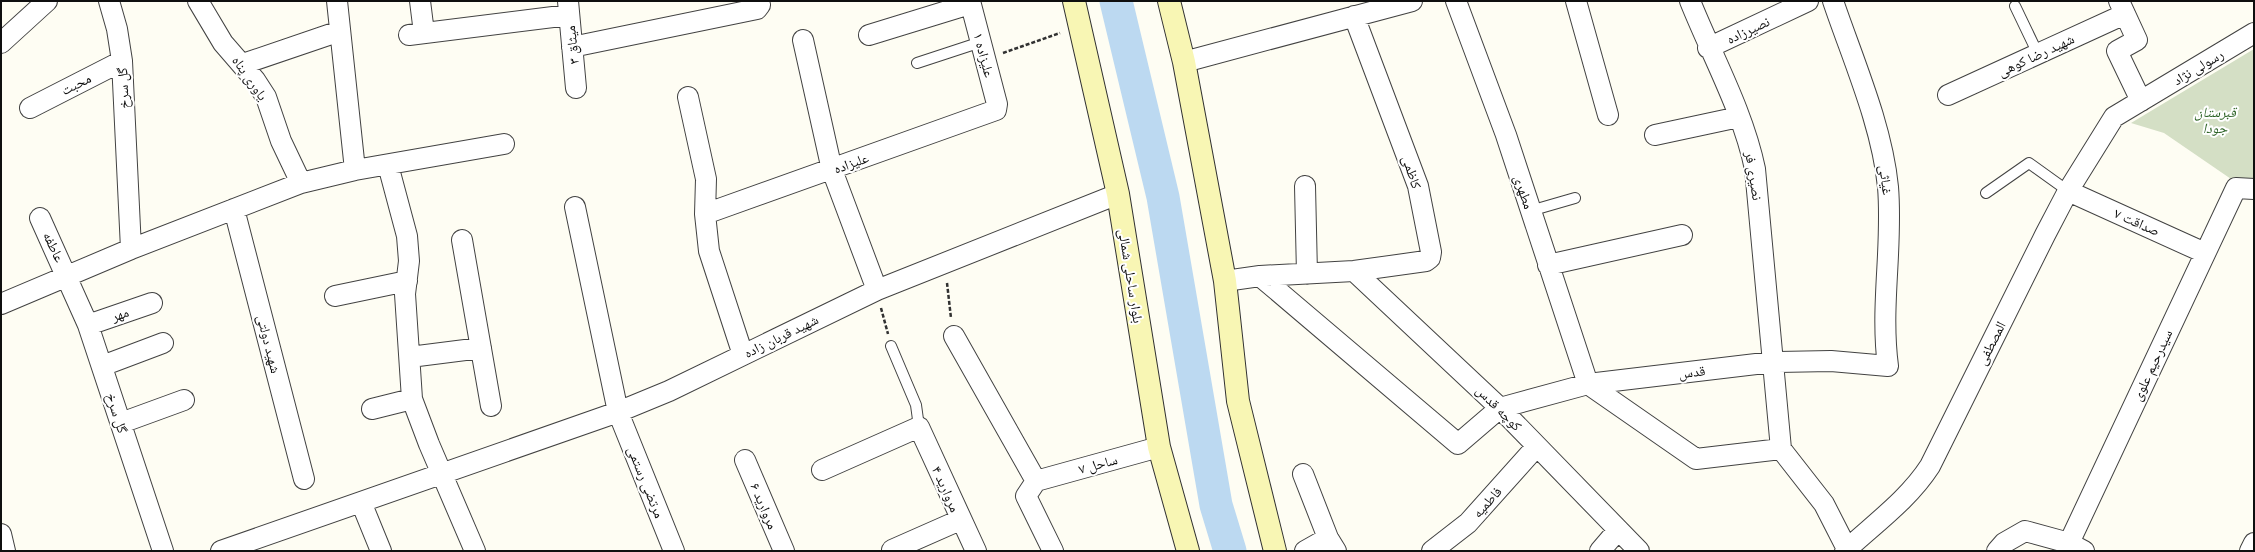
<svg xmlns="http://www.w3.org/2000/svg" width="2255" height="552" viewBox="0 0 2255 552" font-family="Spectral,'Noto Naskh Arabic',serif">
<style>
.cemetery{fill:#d4dfc5}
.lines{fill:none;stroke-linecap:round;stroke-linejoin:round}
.river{stroke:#bcd9f1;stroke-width:33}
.lane-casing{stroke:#424242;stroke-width:12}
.street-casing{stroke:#424242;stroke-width:22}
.secondary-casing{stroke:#313131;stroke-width:24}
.path{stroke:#313131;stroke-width:2.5;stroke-dasharray:4 2;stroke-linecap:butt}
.lane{stroke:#fff;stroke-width:10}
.street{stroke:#fff;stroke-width:20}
.secondary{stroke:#f8f6b4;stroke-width:22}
.labels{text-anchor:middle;stroke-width:4;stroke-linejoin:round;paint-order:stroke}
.street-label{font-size:14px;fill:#0f0f0f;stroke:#fff}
.park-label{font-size:14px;font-style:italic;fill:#2c6225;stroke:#fff}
</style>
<rect width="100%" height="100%" fill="#fefdf3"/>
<path class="cemetery" d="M2254,49V180L2234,181L2164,133L2131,123Z"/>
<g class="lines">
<path class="river" d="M1116,1L1163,197L1216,505L1230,551"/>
<g class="lane-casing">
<path id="lane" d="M2015,6L2038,54
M917,63L981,42
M1986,193L2029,163L2068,191
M1530,211L1575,198
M891,346L916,405L919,427"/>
</g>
<g class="street-casing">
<path id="street" d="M109,1L117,29L122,61L131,249
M198,1L223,43L255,80L266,97L281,141L301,183
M337,1L355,170
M420,1L424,33
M568,1L576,88
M1456,1L1506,135L1588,384L1696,459L1781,449
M1576,1L1608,115
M1690,1C1712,56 1743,111 1755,169L1781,449L1824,504L1847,549
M2119,1L2137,40L2117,51L2141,101
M409,35L569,15
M869,35L970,4
M803,40L832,170L877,290
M1,43L47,1
M572,47L757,9L760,5
M1708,48L1808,1
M1184,62L1412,1
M243,64L340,31
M1948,95L2125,14
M688,97L706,179L705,214L709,251L743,355
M30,108L122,61
M1655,135L1739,117
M388,165L407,236L409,261L405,294L412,399L429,444L475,551
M1305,186L1307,274
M2068,191L2205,253
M575,207L618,412L674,551
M234,209L304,479
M705,214L996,110L997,104L970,1
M40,218L88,325L163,551
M462,240L491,406
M1548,265L1682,235
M1354,271L1500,408L1639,551
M1260,276L1458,444L1500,408L1588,384L1773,362L1831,361L1888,366C1880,306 1893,247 1888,187C1882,125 1853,60 1833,1
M1225,281L1260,276L1354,271L1426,261L1430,258L1431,252L1418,186L1354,16
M335,296L407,281
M1,304L131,249L301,183L355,170L504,144
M88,325L152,303
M954,336L1036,481L1026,496L1053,551
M410,357L481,348
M102,366L163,343
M372,409L412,399
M121,423L184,400
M745,460L784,551
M822,470L919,427L976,551
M1303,474L1328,538
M1036,481L1159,447
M361,502L381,551
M1,534L5,551
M2069,543L2236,188L2254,189
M892,550L960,520
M221,551L618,412L669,391L877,290L1118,194
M1305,551L1328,538L1336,551
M1432,551L1468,523L1536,447
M1600,551L1618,530
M1845,551C1874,524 1908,500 1930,466L2045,235L2068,191L2114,117L2254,33
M1997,551L2004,543L2025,531L2069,543L2084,551
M2250,551L2254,543"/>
</g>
<g class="secondary-casing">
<path id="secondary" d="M1074,1L1118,194L1159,447L1188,551
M1169,1L1184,62L1225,281L1238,401L1275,551"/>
</g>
<path class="path" d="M1003,53L1060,33
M947,283L951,318
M881,308L888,334"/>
<use href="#lane" class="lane"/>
<use href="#street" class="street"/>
<use href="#secondary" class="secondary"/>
</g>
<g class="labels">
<g class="street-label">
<text transform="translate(1748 30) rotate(-25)" y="5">نصیرزاده</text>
<text transform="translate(572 45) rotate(-96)" y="5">میثاق ۳</text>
<text transform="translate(984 55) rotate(75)" y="5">علیزاده ۱</text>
<text transform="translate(2036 55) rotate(-25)" y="5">شهید رضا کوهی</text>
<text transform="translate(2198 67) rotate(-31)" y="5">رسولی نژاد</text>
<text transform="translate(250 78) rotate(55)" y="5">یاوری پناه</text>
<text transform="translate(76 84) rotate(-27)" y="5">محبت</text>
<text transform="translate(123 88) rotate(-93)" y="5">گل سرخ</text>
<text transform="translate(851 163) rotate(-20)" y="5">علیزاده</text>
<text transform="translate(1412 172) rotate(72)" y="5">کاظمی</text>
<text transform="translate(1754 176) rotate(81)" y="5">نصیری فر</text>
<text transform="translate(1886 180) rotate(83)" y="5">غیاثی</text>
<text transform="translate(1524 192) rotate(72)" y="5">مطهری</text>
<text transform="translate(2137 222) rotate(24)" y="5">صداقت ۷</text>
<text transform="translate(54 247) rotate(65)" y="5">عاطفه</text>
<text transform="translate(1131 276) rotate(81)" y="5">بلوار ساحلی شمالی</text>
<text transform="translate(120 314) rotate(-19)" y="5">مهر</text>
<text transform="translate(781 336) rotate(-26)" y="5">شهید قربان زاده</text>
<text transform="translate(1991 343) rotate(-63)" y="5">المصطفی</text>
<text transform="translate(269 344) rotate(76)" y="5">شهید دولتی</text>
<text transform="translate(2152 365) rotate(-65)" y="5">سیدرحیم علوی</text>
<text transform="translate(1692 372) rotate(-7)" y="5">قدس</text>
<text transform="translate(1499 408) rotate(45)" y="5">کوچه قدس</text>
<text transform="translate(117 413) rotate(72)" y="5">گل سرخ</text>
<text transform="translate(1098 464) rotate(-15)" y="5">ساحل ۷</text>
<text transform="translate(646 482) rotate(68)" y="5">مرتضی رستمی</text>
<text transform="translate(946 489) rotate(66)" y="5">مروارید ۴</text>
<text transform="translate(1487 502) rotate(-48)" y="5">فاطمیه</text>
<text transform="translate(764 506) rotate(67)" y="5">مروارید ۶</text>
</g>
<g class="park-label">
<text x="2215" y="117">قبرستان<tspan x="2215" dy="16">جودا</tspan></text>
</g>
</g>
<rect width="2255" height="552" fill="none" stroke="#0f0f0f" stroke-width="4"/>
</svg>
